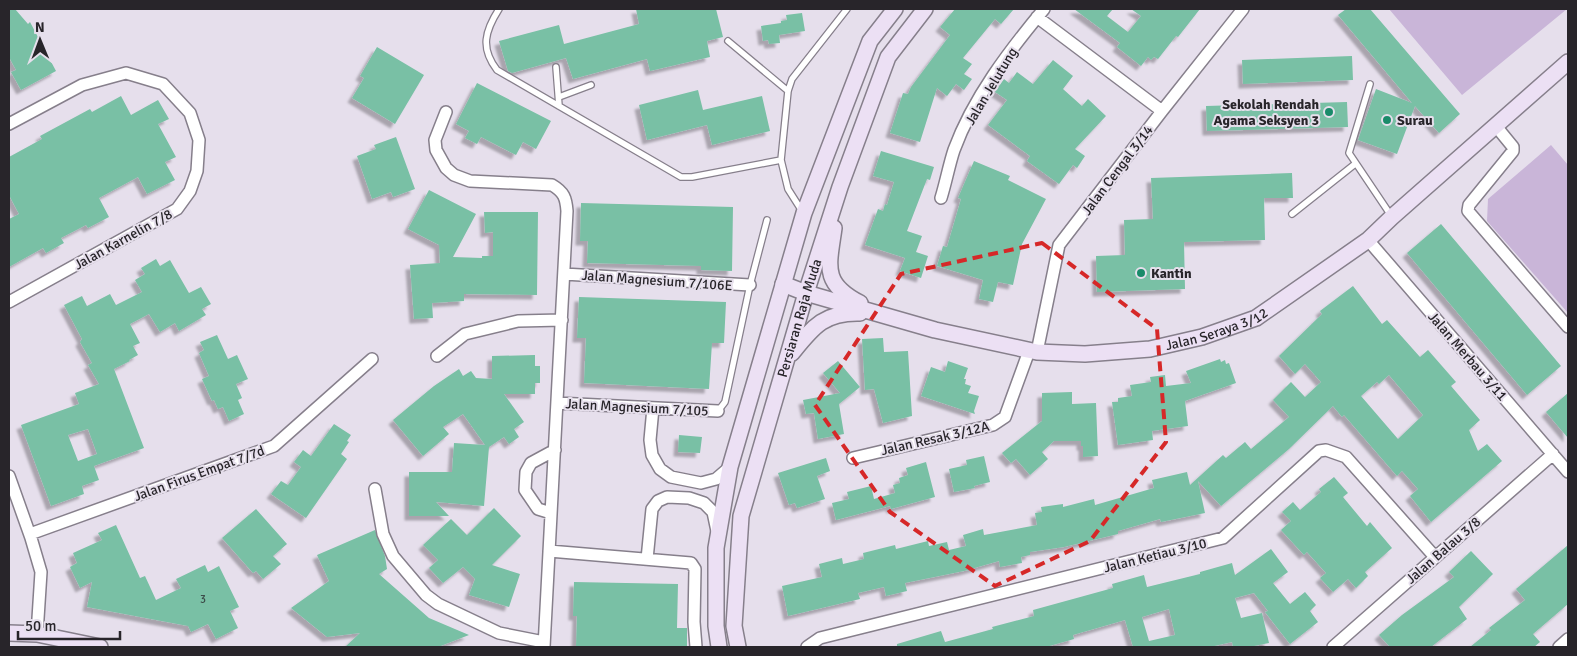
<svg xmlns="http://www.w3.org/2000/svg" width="1577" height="656" viewBox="0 0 1577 656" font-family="Signika,sans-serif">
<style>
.green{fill:#c9b5d8}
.building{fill:#79c0a5;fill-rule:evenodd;filter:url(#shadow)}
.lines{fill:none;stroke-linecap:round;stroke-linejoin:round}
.lane-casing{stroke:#867f8b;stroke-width:8}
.street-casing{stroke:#867f8b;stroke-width:14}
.secondary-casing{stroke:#867f8b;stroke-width:18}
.lane{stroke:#fff;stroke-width:5.5}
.street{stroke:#fff;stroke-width:11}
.secondary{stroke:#ece0f4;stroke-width:15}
.marked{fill:none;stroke:#d62828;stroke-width:4;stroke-dasharray:10 6;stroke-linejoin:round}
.poi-dot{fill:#1a8b6a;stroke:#e6dfec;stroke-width:2}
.labels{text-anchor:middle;stroke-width:4;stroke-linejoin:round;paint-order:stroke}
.number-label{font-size:11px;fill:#3c4c49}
.street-label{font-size:14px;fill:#28252a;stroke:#e6dfec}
.poi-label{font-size:14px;font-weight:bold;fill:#28252a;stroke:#e6dfec;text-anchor:start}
</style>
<defs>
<filter id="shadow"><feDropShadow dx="-4.5" dy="4.5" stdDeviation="1" flood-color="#0004"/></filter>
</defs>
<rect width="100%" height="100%" fill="#e6dfec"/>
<path class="green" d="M1389,9H1567L1462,95Z
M1551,145L1568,165V313L1487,221L1488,199Z"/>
<path class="building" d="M9,9H15L28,24L30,22L56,71L21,90L11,72L16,70L9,57Z
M636,9H716L723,37L707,41L710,57L650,71L647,59L573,79L566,58L512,73L508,71L499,41L559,25L564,44L639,24Z
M955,9H1014L1001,24L995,19L963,58L972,64L964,74L972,79L964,90L956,84L947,96L937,88L920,142L890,133L903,93L908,94L911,87L950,35L940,27Z
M1074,9H1113L1107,16L1128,32L1141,16L1131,9H1200L1178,37L1176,36L1158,59L1154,57L1151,60L1148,57L1141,66L1117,47L1120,43Z
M1346,9H1370L1460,114L1439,133L1415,106L1397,154L1358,140L1376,89L1412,103L1338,15Z
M802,13L805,31L779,35L780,43L769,44L768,40L763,41L761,26L781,23V21L787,20L786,15Z
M377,47L424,75L395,124L352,98L364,78L360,76Z
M1352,56L1353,80L1243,84L1242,60Z
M1053,60L1073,76L1063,89L1082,106L1088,99L1106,116L1075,149L1085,156L1077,168L1073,165L1059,184L1027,161L1030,156L988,125L1007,100L995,92L1004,79L1009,83L1017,72L1033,84Z
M477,83L551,121L536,149L523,142L516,155L481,137L477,144L465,138L469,131L456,124Z
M698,90L703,110L762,96L770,131L712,145L707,125L647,140L639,105Z
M121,96L131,115L158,100L169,119L158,124L176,157L165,162L175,180L147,194L138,177L99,198L109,217L88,228L86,225L61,238L64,243L46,253L43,248L9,267V219L19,214L9,195V157L42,139L40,136L90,109L92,112Z
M1347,102L1348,127L1207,131L1206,106Z
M396,137L415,189L393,197L391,192L372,199L357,156L376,149L374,145Z
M881,151L934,167L930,180L927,179L907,231L922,236L916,252L928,256L921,278L900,271L905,258L865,245L878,209L883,211L885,204L887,205L894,182L873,176Z
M974,161L1010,176L1008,180L1046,199L1022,244L1013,285L998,282L993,302L979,299L983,280L937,266L943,246L947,247L961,199L958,198Z
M1292,173L1293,198H1264L1265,240L1184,242L1185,289L1097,292L1096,256L1125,255L1124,220L1153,219L1151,178Z
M429,190L476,214L453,257L482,258V256H493V232L485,233L484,212H538L537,295L464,294V301L432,303L433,318L414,319L410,265L440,263L439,245L408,229Z
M581,203L733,207L732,271L701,270V266L587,263L588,241H580Z
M1441,224L1561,366L1527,395L1407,253Z
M156,259L160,266L170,260L189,293L201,287L211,304L202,309L206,315L179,331L175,323L160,332L149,314L130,324L140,343L133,346L138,355L129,360L130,361L114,369L144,448L94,466L99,480L82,486L84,494L51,506L21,425L79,404L75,393L99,384L88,365L92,363L80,342L82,339L64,305L82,296L87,306L110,294L116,305L142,292L135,280L145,274L141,268ZM88,429L97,454L78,461L68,435Z
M1353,286L1382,324L1387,320L1420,357L1428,350L1456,382L1451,386L1480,420L1469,430L1478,451L1487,444L1502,461L1431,522L1410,496L1418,489L1402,471L1397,476L1344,415L1342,417L1333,406L1289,449L1221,506L1198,481L1205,513L1161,522L1160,519L1118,531V534L1064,547L1030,552V555L1021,557L1022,563L1000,567L999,561L964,571L905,583L907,591L886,596L884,587L858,593L860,599L788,616L782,586L822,577L819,564L842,558L843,564L864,559L863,553L895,545L896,549L928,541L929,546L947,542L949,550L966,546L963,535L983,529L984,535L1037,525L1035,513L1042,512L1041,507L1063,504V507L1094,499L1095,505L1154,488L1152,480L1187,472L1190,485L1223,455L1226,458L1245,442L1251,449L1289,417L1273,400L1291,382L1305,397L1321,382L1305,364L1295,374L1279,356L1322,314L1320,311ZM1389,375L1423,415L1398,439L1361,396L1377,382L1379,384Z
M579,297L726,302L724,343H712L709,389L584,383L586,338H577Z
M217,335L228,359L237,355L248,379L236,384L242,398L238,400L244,414L229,421L223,407L218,409L214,400L212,401L202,379L209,376L199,353L204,350L200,342Z
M883,338L884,352L908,351L912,416L883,423L874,389L865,390L862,339Z
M535,355V366H540V383H535V394H504L524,422L514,429L519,437L509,444L504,437L489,447L484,506L436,502L449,516H409V472H452L454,443L485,445L463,414L443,427L449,434L423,456L393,420L434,386L459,369L463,376L471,371L476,378L492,379V356Z
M1220,359L1221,362L1225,360L1226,364L1229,363L1236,383L1185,401L1188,426L1152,431L1153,440L1118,445L1112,402H1118V398L1132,396L1130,385L1151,382L1150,377L1165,375L1166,386L1191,383L1186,371Z
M838,361L860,387L839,404L844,434L818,439L814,413L806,414L803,400L840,393L823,373Z
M948,361L968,368L964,379H966L965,384L971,386L968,393L979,396L974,411L975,414L921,396L931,367L945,372Z
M1072,392V404L1096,403L1098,456L1083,457V446H1081V441H1054L1042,452L1048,459L1030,475L1016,459L1011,463L1002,453L1042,421V393Z
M1568,393V438L1546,412Z
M334,424L351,435L347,441L349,442L341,454L347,459L306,518L271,494L281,481L288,485L301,467L294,462L303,450L311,456Z
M679,435L702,437L700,453L678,452Z
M984,456L990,482L974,486L975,488L954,492L949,469L967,465L966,460Z
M826,458L830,471L817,476L825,499L797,508L795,503L789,505L778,473Z
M926,462L935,497L891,509L890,506L836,520L832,503L849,499L847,492L871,486L874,499L895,493L893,485L900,483L899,478L908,475L906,468Z
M1334,477L1348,493L1343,497L1367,526L1370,522L1392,548L1365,572L1368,576L1356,588L1348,579L1333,592L1320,578L1326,573L1307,552L1304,555L1281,530L1291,521L1282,512L1293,502L1300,510L1321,492L1319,489Z
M494,508L521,536L492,565L520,574L509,607L469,595L475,579L463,567L443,583L429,568L438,560L423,545L451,519L467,535Z
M256,509L287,544L273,556L281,564L263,579L256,571L253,573L222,538Z
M116,525L140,578L145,576L156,600L181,588L176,579L205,565L208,572L219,566L239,607L230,611L238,628L216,639L208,624L191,632L188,626L87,607L92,582L80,588L70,567L77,563L73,553L102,540L98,533Z
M375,530L385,556L387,569L379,574L429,618L469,635L438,647H345L360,633L327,637L291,608L329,581L317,555Z
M1568,545V604L1533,634L1540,642L1534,647H1470L1491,630L1489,628L1525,600L1516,589Z
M1271,549L1288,572L1273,583L1290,604L1305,592L1316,605L1310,611L1318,622L1290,644L1265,612L1268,611L1254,593L1235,598L1241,618L1262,613L1269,643L1249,647H1233L1232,642L1210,647H1133L1125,620L1073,635L1074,639L1046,647H897V644L941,631L945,642L993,629L992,627L1034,616L1033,610L1113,588L1112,584L1144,575L1147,587L1200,574V572L1232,563L1235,575ZM1169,609L1175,635L1149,641L1142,617Z
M1471,551L1493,574L1459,607L1467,619L1431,647H1390L1379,635L1402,615L1454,577L1449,572Z
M574,582L678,584L677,628H687V647H576L577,616H573Z"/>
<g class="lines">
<g class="lane-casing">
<path id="lane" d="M499,9C485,31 480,48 497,70L681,177H692L781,160L788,189L802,211
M728,41L788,91
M556,67L559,106
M1370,84L1349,153L1392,217
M559,97L591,85
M781,160L788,91L792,79L847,9
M1292,214L1355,164
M718,411L725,402L750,285L767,220"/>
</g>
<g class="street-casing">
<path id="street" d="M1037,17L1162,111
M446,112L435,140L436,150L446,168L454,175L470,181L552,185C564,192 566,198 567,211L544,647
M9,124L82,85L126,73L163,84L190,113L199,140L197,171L190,191L177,209L9,302
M1495,125L1513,147V151L1469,205L1468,211L1568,327
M941,198C946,182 949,165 954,150C973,98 1009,51 1044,9
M1368,240L1568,472
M564,274L750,285
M1037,352L1059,245L1162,111L1243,9
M437,356L465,334L518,321L562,320
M557,403L718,411
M653,408L650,440L652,455L660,469L671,477L701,483L716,479L730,467
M853,458L993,425L1005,417L1029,351
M9,476L31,538L41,572L37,634
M375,489L383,534L393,556L426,595L438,604L499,633L544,642
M551,513L538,509L525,490L526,472L531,463L555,450
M30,534L274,446L372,359
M549,551L691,563L695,569L694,622L696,647
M647,559L652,509L658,501L667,497L689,498L704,503L713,512L717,531
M807,647L820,638L1223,538L1319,451L1326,450L1346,457L1435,557
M1333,647L1553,454
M1559,647L1568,639"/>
</g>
<g class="secondary-casing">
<g id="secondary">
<path d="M834,228C829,265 821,283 860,303"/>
<path id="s1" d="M783,284L806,293L935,330L1037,352L1085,354L1150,349L1202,337L1256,318L1368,240L1392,217L1568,62"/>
<path d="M792,353C813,327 824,312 860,313"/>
<path d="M9,633L37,634L100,647"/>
<path d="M719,647L716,626V548L730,467L804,213L870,41L895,9"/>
<path id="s2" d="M738,647L734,626L741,516L806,293L840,187L888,57L925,9"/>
</g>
</g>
<use href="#lane" class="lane"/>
<use href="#street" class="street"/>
<use href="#secondary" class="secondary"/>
</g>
<path class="marked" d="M1042,243L1157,329L1166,442L1090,541L995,586L890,512L815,405L901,274Z"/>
<g class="poi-dot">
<circle cx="1329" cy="112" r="5"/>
<circle cx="1387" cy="120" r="5"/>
<circle cx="1141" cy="273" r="5"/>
</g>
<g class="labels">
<g class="number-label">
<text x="203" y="603">3</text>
</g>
<g class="street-label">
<text transform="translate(991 86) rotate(-59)" y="5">Jalan Jelutung</text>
<text transform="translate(1117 170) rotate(-53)" y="5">Jalan Cengal 3/14</text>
<text transform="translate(123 239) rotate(-29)" y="5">Jalan Karnelin 7/8</text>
<text transform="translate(657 280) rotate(4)" y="5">Jalan Magnesium 7/106E</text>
<text dy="5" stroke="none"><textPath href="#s2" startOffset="338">Persiaran Raja Muda</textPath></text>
<text dy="5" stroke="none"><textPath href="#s1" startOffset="446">Jalan Seraya 3/12</textPath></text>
<text transform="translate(1468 356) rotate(49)" y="5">Jalan Merbau 3/11</text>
<text transform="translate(637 407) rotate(3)" y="5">Jalan Magnesium 7/105</text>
<text transform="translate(935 438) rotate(-13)" y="5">Jalan Resak 3/12A</text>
<text transform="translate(199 473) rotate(-20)" y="5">Jalan Firus Empat 7/7d</text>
<text transform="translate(1443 550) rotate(-41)" y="5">Jalan Balau 3/8</text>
<text transform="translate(1155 555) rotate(-14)" y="5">Jalan Ketiau 3/10</text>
</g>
<g class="poi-label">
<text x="1319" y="109" text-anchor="end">Sekolah Rendah<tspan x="1319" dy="16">Agama Seksyen 3</tspan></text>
<text x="1397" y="125">Surau</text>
<text x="1151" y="278">Kantin</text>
</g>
</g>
<rect width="1577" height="656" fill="none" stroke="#28252a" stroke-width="20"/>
<g transform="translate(40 40) rotate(359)" stroke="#e6dfec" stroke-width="4" paint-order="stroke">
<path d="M0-4L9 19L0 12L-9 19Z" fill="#28252a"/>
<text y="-8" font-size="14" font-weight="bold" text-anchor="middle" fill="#28252a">N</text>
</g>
<path d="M18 631v8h102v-8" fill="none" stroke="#28252a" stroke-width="2.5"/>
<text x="25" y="631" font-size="15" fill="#28252a" stroke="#e6dfec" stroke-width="4" paint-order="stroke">50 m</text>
</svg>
